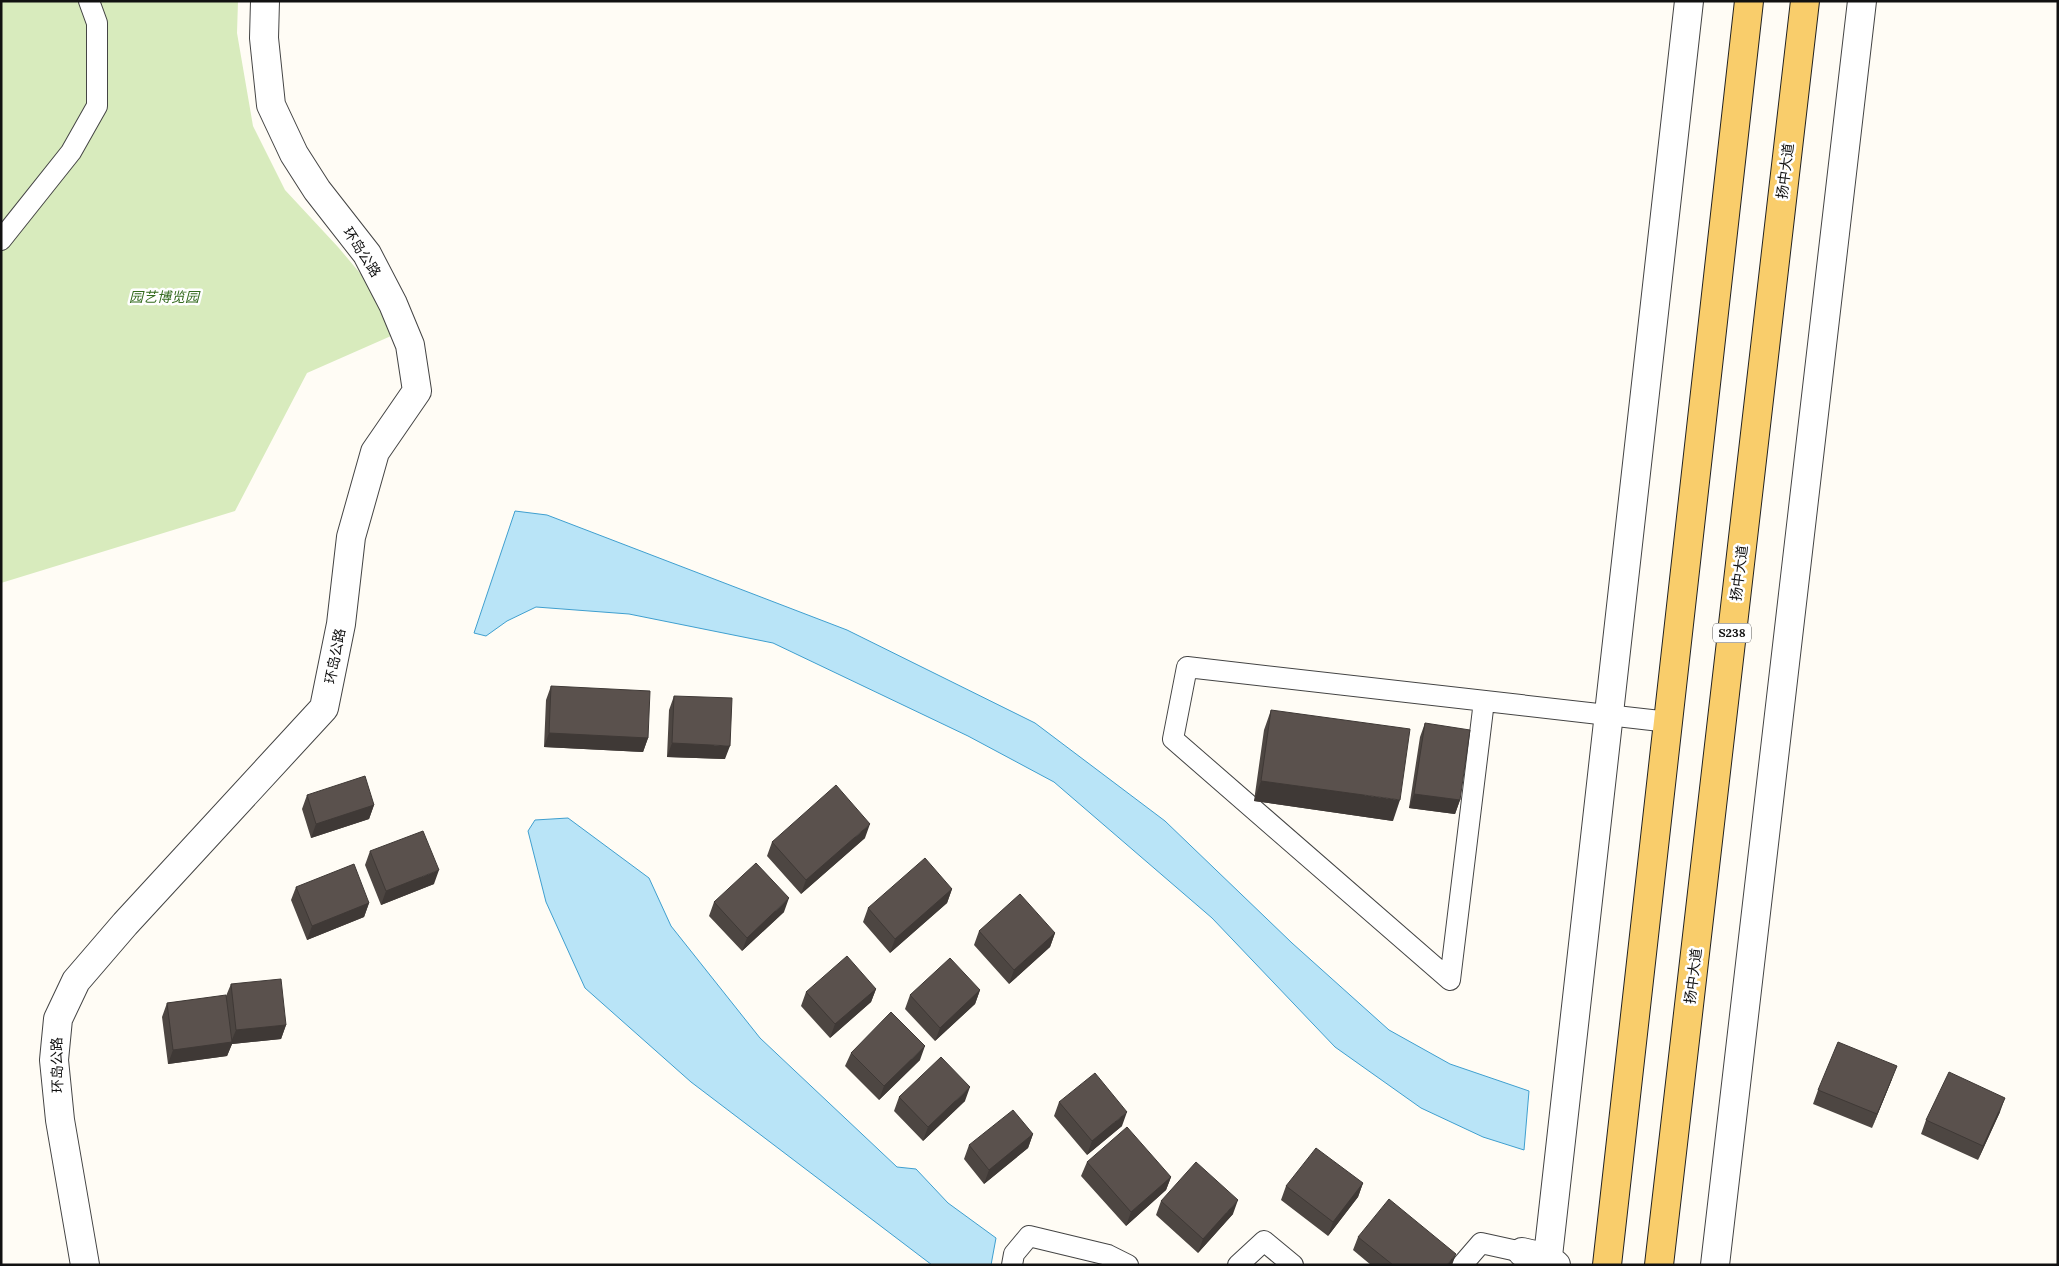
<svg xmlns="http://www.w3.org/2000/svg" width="2059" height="1266" viewBox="0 0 2059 1266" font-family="Lora,'Noto Sans SC',serif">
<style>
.green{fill:#d8ebbd}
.water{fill:#b9e4f7;stroke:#3f9fcf}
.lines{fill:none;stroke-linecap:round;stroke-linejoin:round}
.service-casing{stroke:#444;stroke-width:22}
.minor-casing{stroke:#444;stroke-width:30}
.tertiary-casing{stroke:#444;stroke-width:30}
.primary-casing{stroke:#222;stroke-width:30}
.service{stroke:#fff;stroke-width:20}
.minor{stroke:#fff;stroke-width:28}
.tertiary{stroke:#fff;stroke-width:28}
.primary{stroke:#f9cd6b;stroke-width:28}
.wall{fill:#4d4642}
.shaded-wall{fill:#3f3936}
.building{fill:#5a514d;stroke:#3f3936}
.labels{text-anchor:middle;stroke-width:5;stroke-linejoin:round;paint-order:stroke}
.shield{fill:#fff;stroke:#585858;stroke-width:1}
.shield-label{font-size:12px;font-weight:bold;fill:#111}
.street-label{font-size:14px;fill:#111;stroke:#fff}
.park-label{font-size:14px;font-style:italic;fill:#346b1f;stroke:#fff}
</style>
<rect width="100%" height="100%" fill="#fffcf5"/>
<path class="green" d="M1,1H238L237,33L253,126L285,190L338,247L370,285L391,336L307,373L235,511L1,583Z"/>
<path class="water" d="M515,511L547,515L847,630L1035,723L1165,821L1292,943L1389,1030L1450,1064L1529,1091L1524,1150L1483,1137L1421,1108L1335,1047L1212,918L1054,782L968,736L773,643L629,614L536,607L507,621L486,636L474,633Z
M568,818L649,878L671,926L760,1038L897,1167L916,1169L948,1203L996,1238L991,1265H932L691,1082L585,988L546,902L528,831L535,820Z"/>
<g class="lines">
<g class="service-casing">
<path id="service" d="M1,240L71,152L97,106V23L89,1
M1484,701L1450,980L1173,739L1187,667L1669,722
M1012,1265L1014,1254L1029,1236L1108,1255L1128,1265
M1238,1265L1264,1241L1293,1265
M1462,1265L1481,1243L1522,1252"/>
</g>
<g class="minor-casing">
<path id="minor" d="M1522,1252L1548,1258L1556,1265
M1547,1265L1689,1
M1715,1265L1862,1"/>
</g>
<g class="tertiary-casing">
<path id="tertiary" d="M85,1265L60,1120L54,1060L58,1019L76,981L125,924L324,708L341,624L351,537L375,452L417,391L410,345L393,304L367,254L317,190L294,154L271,105L264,38L265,1"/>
</g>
<g class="primary-casing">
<path id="primary" d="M1607,1265L1749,1
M1659,1265L1805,1"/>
</g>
<use href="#service" class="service"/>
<use href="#minor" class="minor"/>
<use href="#tertiary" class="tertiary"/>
<use href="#primary" class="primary"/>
</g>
<path class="wall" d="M551,686L648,738L643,752L544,747L546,700Z
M674,696L725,759L667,757L669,710Z
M1271,710L1393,821L1254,801L1264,730Z
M1425,723L1460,800L1455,814L1409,808L1420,737Z
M307,795L374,805L369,819L311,838L302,809Z
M865,838L801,894L767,856L772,842Z
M370,851L434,884L381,905L365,865Z
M296,887L369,903L364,917L307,940L291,900Z
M952,889L947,903L890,953L863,922L868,908Z
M714,902L784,912L742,951L709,916Z
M979,931L1055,933L1050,947L1009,984L974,945Z
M231,984L286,1025L281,1039L232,1044L227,1056L168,1064L162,1017L167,1003L226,996Z
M876,989L871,1002L830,1038L801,1006L806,992Z
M980,990L975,1004L935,1041L905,1009L910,995Z
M851,1053L920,1060L879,1100L845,1066Z
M1892,1079L1872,1128L1813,1104L1818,1090Z
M899,1097L965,1101L923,1141L894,1111Z
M1059,1102L1122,1126L1087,1155L1054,1116Z
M2000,1112L1978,1160L1921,1134L1926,1120Z
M1033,1134L1028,1148L984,1184L964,1159L969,1145Z
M1087,1162L1171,1177L1166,1190L1126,1226L1081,1176Z
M1363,1183L1358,1197L1328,1236L1281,1200L1286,1186Z
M1161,1201L1233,1214L1198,1253L1156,1215Z
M1358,1237L1452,1265H1371L1353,1250Z"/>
<path class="shaded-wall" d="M549,733L648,738L643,752L544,747Z
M672,743L730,746L725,759L667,757Z
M1261,781L1400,800L1393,821L1254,801Z
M1414,794L1460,800L1455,814L1409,808Z
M374,805L369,819L311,838L316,824Z
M870,824L865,838L801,894L806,880Z
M439,870L434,884L381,905L386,891Z
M952,889L947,903L890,953L895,939Z
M789,898L784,912L742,951L747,938Z
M369,903L364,917L307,940L312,926Z
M1055,933L1050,947L1009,984L1014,970Z
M876,989L871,1002L830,1038L835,1024Z
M980,990L975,1004L935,1041L940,1028Z
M286,1025L281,1039L232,1044L227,1056L168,1064L173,1050L231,1042L236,1030Z
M925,1046L920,1060L879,1100L884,1086Z
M1897,1066L1892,1079L1872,1128L1877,1114Z
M970,1087L965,1101L923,1141L928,1127Z
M2005,1098L2000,1112L1978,1160L1983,1146Z
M1127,1112L1122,1126L1087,1155L1092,1141Z
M1033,1134L1028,1148L984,1184L989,1170Z
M1171,1177L1166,1190L1126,1226L1131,1212Z
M1363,1183L1358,1197L1328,1236L1333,1222Z
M1238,1200L1233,1214L1198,1253L1203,1239Z
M1456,1254L1452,1265H1447Z"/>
<path class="building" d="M551,686L650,691L648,738L549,733Z
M674,696L732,698L730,746L672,743Z
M1271,710L1410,729L1400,800L1261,781Z
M1425,723L1470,730L1460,800L1414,794Z
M365,776L374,805L316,824L307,795Z
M836,785L870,824L806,880L772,842Z
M423,831L439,870L386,891L370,851Z
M925,858L952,889L895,939L868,908Z
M756,863L789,898L747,938L714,902Z
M354,864L369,903L312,926L296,887Z
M1020,894L1055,933L1014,970L979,931Z
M847,956L876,989L835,1024L806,992Z
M950,958L980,990L940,1028L910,995Z
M281,979L286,1025L236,1030L231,984Z
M226,995L232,1042L173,1050L167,1003Z
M891,1012L925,1046L884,1086L851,1053Z
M1838,1042L1897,1066L1877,1114L1818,1090Z
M941,1057L970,1087L928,1127L899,1097Z
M1949,1072L2005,1098L1983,1146L1926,1120Z
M1095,1073L1127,1112L1092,1141L1059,1102Z
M1013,1110L1033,1134L989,1170L969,1145Z
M1127,1127L1171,1177L1131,1212L1087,1162Z
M1316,1148L1363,1183L1333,1222L1286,1186Z
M1196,1162L1238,1200L1203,1239L1161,1201Z
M1389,1199L1456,1254L1447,1265H1393L1358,1237Z"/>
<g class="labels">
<rect class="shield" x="1713" y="623.5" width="38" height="19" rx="4"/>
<g class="shield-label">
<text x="1732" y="637">S238</text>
</g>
<g class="street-label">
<text transform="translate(1785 171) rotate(-83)" y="5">扬中大道</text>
<text transform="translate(362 252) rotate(57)" y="5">环岛公路</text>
<text transform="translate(1739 573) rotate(-83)" y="5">扬中大道</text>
<text transform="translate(335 656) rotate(-79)" y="5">环岛公路</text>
<text transform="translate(1693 976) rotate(-83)" y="5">扬中大道</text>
<text transform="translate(57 1065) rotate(-91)" y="5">环岛公路</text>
</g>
<g class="park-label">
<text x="164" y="302">园艺博览园</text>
</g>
</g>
<rect width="2059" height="1266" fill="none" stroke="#111111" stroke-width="5"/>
</svg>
